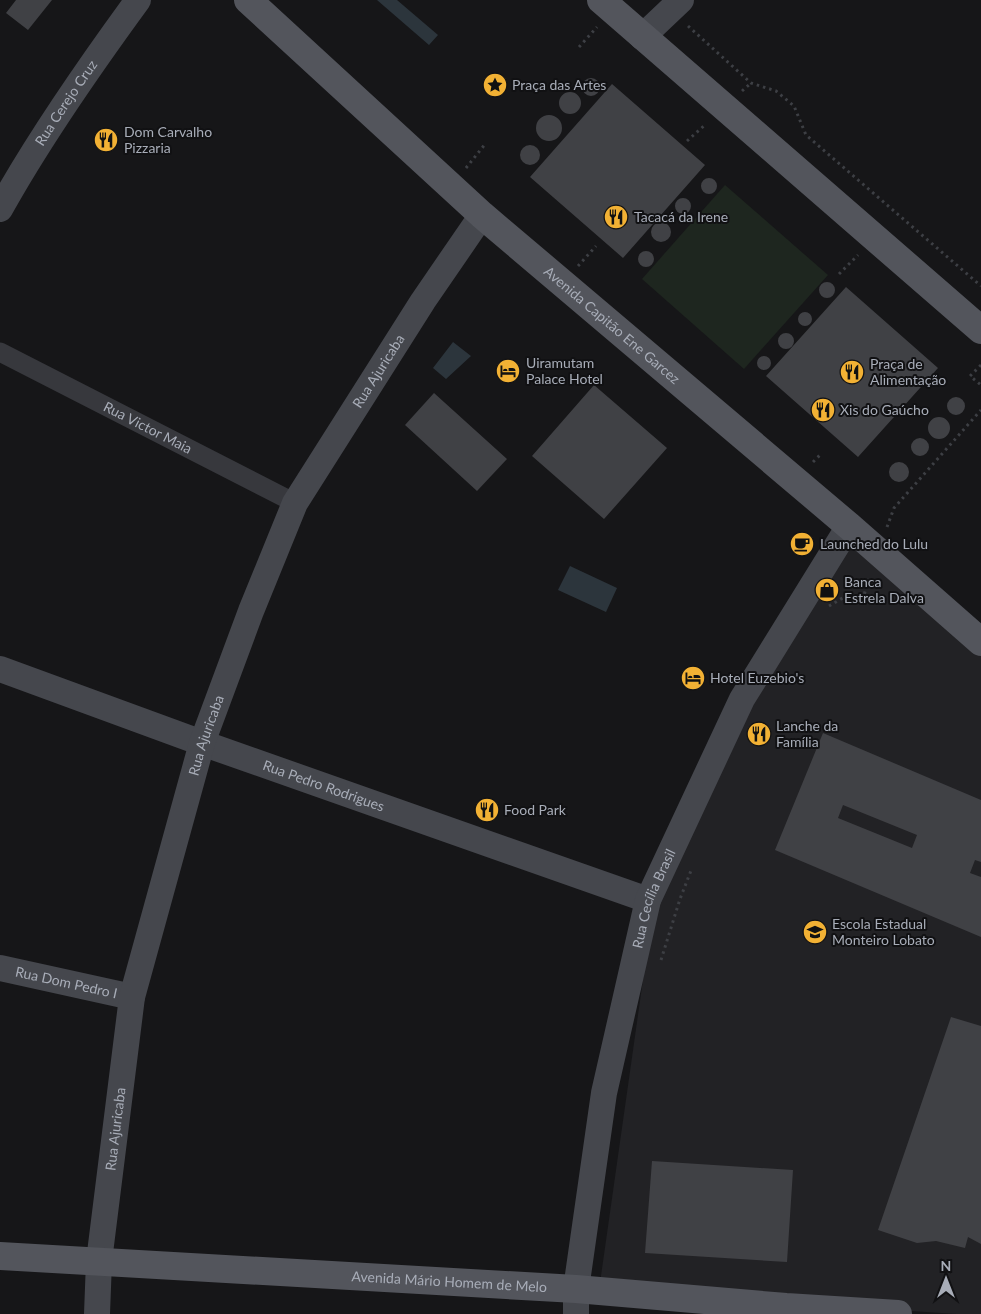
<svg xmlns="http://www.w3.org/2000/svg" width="981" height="1314" viewBox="0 0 981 1314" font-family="Lato,sans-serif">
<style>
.built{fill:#222225}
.green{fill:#1e261f}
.water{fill:#2c353c}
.building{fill:#404145;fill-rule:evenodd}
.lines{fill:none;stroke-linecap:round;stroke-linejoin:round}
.path{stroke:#3d3f44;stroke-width:3;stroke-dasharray:2.5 4;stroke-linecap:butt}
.street{stroke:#37383d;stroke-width:19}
.secondary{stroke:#45474d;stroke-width:26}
.primary{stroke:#53555c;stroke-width:28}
.labels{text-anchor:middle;stroke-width:4;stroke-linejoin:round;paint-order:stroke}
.poi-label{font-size:14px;fill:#a8adb8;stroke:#111113;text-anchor:start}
.street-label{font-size:14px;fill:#a8adb8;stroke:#111113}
</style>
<rect width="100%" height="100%" fill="#161618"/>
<path class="built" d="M849,526L981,643V1314H956L599,1290L657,881Z"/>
<path class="green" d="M725,185L828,275L744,369L642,279Z"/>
<path class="water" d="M377,0H397L438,35L429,45Z
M453,342L471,356L446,379L433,368Z
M570,566L617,588L606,612L558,590Z"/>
<path class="building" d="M16,0H52L28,30L6,13Z
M582 87a9 9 0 1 1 18 0a9 9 0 1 1-18 0Z
M612,84L705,165L623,258L530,177Z
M559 103a11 11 0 1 1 22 0a11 11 0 1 1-22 0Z
M536 128a13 13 0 1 1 26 0a13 13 0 1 1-26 0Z
M520 155a10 10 0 1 1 20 0a10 10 0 1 1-20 0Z
M701 186a8 8 0 1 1 16 0a8 8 0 1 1-16 0Z
M675 206a8 8 0 1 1 16 0a8 8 0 1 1-16 0Z
M651 232a10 10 0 1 1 20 0a10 10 0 1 1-20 0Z
M638 259a8 8 0 1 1 16 0a8 8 0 1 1-16 0Z
M819 290a8 8 0 1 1 16 0a8 8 0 1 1-16 0Z
M846,287L938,368L858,457L766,376Z
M798 319a7 7 0 1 1 14 0a7 7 0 1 1-14 0Z
M778 341a8 8 0 1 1 16 0a8 8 0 1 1-16 0Z
M757 363a7 7 0 1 1 14 0a7 7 0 1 1-14 0Z
M594,385L667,448L604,519L532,456Z
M434,393L507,459L477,491L405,425Z
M947 406a9 9 0 1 1 18 0a9 9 0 1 1-18 0Z
M928 428a11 11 0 1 1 22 0a11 11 0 1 1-22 0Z
M911 447a9 9 0 1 1 18 0a9 9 0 1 1-18 0Z
M889 472a10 10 0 1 1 20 0a10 10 0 1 1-20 0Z
M823,733L981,800V862L975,860L970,873L981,877V937L775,850ZM843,805L917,835L912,848L838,818Z
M951,1017L981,1026V1244L968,1237L965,1248L936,1241L917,1243L878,1230Z
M652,1161L793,1170L787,1262L645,1253Z"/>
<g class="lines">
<path class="path" d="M688,26L751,83L776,91L794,106L806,135L981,286
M579,47L597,27
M742,91L751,83
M687,141L706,124
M466,168L486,143
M578,266L596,246
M839,274L858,255
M981,365L970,376L981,385
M813,462L821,454
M887,527L894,508L981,410
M829,606L846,596L864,595L870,576
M661,960L680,899L692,868"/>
<path class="street" id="s1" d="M0,352L295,503"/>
<g class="secondary">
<path d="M642,37L681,0"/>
<path id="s2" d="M0,209C40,137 89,67 138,0"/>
<path id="s3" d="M0,669L202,743L648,900"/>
<path id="s4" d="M0,968L132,997"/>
<path id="s5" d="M97,1314L99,1261L132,997L202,743L251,611L295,503L423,301L482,215"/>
<path id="s6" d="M576,1314V1289L604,1093L648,900L742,699L849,526"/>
</g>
<g class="primary">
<path id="s7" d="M248,0L482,215L849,526L981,642"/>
<path d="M601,0L981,330"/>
<path id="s8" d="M0,1256L576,1289L786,1307L898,1314"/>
</g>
</g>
<defs>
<g id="sight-disc" transform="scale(1.25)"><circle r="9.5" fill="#f2b134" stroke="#111113"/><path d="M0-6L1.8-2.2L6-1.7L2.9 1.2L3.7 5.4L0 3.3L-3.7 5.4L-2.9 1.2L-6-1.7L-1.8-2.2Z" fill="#111"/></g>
<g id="restaurant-disc" transform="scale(1.25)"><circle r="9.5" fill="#f2b134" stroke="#111113"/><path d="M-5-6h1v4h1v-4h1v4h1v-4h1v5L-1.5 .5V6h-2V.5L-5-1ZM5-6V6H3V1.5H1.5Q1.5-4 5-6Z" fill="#111"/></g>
<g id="hotel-disc" transform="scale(1.25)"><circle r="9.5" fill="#f2b134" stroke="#111113"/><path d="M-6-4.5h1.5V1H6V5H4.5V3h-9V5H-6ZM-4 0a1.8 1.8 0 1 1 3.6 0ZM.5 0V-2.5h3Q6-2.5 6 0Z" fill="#111"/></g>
<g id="cafe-disc" transform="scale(1.25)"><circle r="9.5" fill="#f2b134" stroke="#111113"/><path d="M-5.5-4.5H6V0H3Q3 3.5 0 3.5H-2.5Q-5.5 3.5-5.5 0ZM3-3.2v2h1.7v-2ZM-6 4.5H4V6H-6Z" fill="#111"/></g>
<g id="shop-disc" transform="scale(1.25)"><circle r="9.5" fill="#f2b134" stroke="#111113"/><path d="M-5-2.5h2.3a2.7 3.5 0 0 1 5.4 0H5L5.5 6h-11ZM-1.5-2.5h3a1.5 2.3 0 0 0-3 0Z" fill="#111"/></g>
<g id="school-disc" transform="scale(1.25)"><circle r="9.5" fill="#f2b134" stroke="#111113"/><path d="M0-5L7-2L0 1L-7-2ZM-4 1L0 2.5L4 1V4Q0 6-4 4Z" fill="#111"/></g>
</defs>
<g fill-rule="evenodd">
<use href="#sight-disc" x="495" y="85"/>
<use href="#restaurant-disc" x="106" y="140"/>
<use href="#restaurant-disc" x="616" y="217"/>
<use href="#hotel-disc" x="508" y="371"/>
<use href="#restaurant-disc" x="852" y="372"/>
<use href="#restaurant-disc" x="823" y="410"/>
<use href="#cafe-disc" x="802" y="544"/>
<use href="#shop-disc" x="827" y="590"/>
<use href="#hotel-disc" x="693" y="678"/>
<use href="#restaurant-disc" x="759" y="734"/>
<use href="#restaurant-disc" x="487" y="810"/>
<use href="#school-disc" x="815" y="932"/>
</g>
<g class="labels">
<g class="poi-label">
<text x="512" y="90">Praça das Artes</text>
<text x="124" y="137">Dom Carvalho<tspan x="124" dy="16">Pizzaria</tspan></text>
<text x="634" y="222">Tacacá da Irene</text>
<text x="526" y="368">Uiramutam<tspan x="526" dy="16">Palace Hotel</tspan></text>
<text x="870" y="369">Praça de<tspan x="870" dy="16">Alimentação</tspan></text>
<text x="840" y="415">Xis do Gaúcho</text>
<text x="820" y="549">Launched do Lulu</text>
<text x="844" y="587">Banca<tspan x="844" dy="16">Estrela Dalva</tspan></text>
<text x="710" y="683">Hotel Euzebio's</text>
<text x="776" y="731">Lanche da<tspan x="776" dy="16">Família</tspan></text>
<text x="504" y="815">Food Park</text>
<text x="832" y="929">Escola Estadual<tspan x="832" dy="16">Monteiro Lobato</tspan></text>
</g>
<g class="street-label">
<text dy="5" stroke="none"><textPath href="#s2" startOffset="125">Rua Cerejo Cruz</textPath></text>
<text dy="5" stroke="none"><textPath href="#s7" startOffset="488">Avenida Capitão Ene Garcez</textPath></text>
<text dy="5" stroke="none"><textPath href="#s5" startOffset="996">Rua Ajuricaba</textPath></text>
<text dy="5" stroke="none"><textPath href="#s1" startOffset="166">Rua Victor Maia</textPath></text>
<text dy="5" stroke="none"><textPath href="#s5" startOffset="591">Rua Ajuricaba</textPath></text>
<text dy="5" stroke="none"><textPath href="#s3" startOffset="344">Rua Pedro Rodrigues</textPath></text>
<text dy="5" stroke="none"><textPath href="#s6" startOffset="424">Rua Cecília Brasil</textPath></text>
<text dy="5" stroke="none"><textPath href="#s4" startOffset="68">Rua Dom Pedro I</textPath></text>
<text dy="5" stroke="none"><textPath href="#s5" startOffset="186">Rua Ajuricaba</textPath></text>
<text dy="5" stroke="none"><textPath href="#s8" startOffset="450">Avenida Mário Homem de Melo</textPath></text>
</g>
</g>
<g transform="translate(946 1279)" stroke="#111113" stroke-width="4" paint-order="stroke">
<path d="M0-4L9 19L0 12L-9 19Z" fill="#a8adb8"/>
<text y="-8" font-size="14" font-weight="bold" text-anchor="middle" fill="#a8adb8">N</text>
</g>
</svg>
